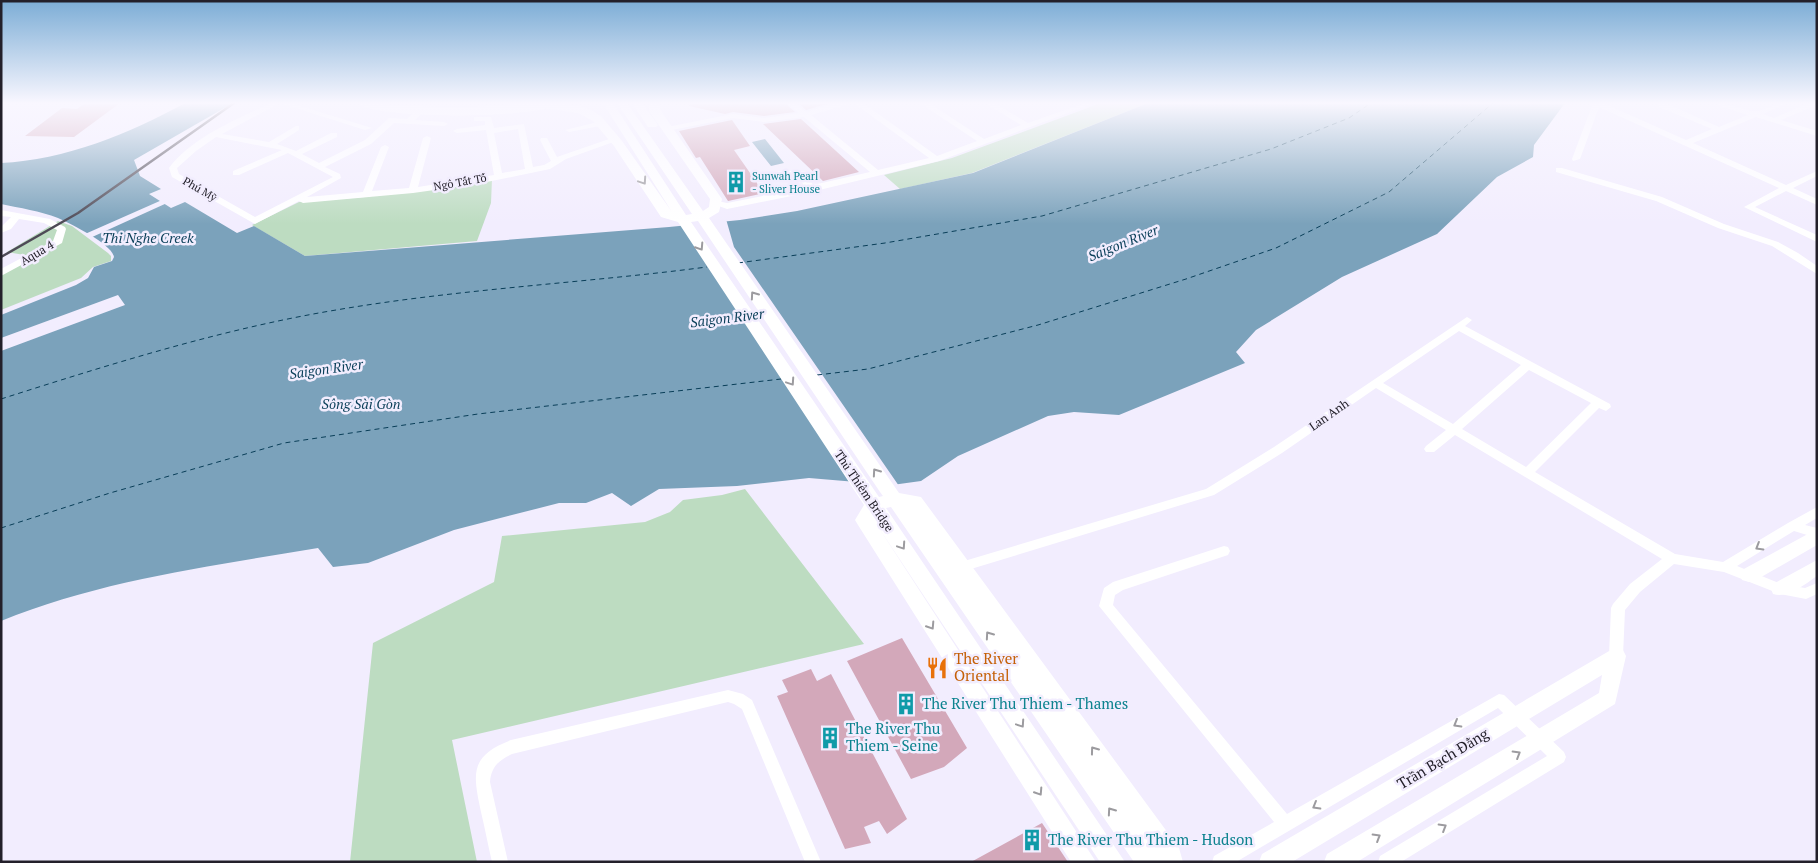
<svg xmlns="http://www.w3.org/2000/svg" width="1818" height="863" viewBox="0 0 1818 863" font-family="'PT Serif',serif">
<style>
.green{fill:#bddcc1}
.water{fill:#7ba2bb}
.pier{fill:#f2edfe}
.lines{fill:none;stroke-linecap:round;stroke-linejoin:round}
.ferry{stroke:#093e58;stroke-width:1;stroke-dasharray:5 4;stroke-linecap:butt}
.building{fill:#d3a8ba}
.street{fill:#fff;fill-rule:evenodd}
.secondary{fill:#fff;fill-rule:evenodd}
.primary{fill:#fff;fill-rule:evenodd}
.rail{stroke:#4e4a56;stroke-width:2.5}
.oneway{stroke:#9c9b9f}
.labels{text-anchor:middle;stroke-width:5;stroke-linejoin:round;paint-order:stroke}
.far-culture-label{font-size:11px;fill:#0d838f;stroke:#f2edfe;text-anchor:start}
.far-street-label{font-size:11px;fill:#23202a;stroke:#f2edfe}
.street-label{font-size:12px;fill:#23202a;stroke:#f2edfe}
.water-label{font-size:14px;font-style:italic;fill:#093e58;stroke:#f2edfe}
.near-food-label{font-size:15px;fill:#c56008;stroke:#f2edfe;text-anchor:start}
.near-culture-label{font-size:15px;fill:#0d838f;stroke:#f2edfe;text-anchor:start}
.near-street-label{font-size:15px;fill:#23202a;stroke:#f2edfe}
</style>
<rect width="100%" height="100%" fill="#f2edfe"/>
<path class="green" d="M1101,103H1148L972,173L900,189L884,175L952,158Z
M492,179L491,203L477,241L305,256L252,225L299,202L365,197Z
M58,221L72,226L108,253L111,256V261L93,267L81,278L1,310V272L30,256L7,252Z
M745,489L864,644L452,740L477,862H350L373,643L494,582L502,536L645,522L670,512L683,500L722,495Z"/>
<path class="water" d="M185,103H233L134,160L140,176L161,189L149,194L171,208L185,202L237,233L254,226L305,256L669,227L740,220L797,211L973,173L1148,103H1565L1534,145L1533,157L1497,177L1437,234L1342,277L1256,330L1236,352L1245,363L1119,415L1074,412L1048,416L958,456L921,481L892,485L809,478L737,486L659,489L631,506L612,493L586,503H559L454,530L368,563L333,567L318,548C212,566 101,580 1,621V315L76,285L88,278L94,267L112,261L114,257C112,244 71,224 58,218C40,211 20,208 1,204V163C65,160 129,134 185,103Z
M765,139L784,163L771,166L752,142Z"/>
<path class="pier" d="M162,200L167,203L90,238L85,234Z
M726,219L734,247L899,486L852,484L681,224Z
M118,295L125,305L1,351V338Z"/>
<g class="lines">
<path class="ferry" d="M738,263L885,243L1042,216L1271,149L1349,118L1371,103
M817,375L868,369L1038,325L1186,279L1276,248L1389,192L1493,103
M1,399C111,364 222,329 336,310C459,289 584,283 707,267
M1,528L110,493L284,443L478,414L781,379"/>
</g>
<path class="building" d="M85,103H120L74,137L25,136L62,108L77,109Z
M690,103H785L795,112L764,116L733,112L725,114L689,106Z
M798,103H830L806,110Z
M801,119L859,172L823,181L763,124Z
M732,120L750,146L734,150L757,183L760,194L728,201L700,157L696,158L679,131Z
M902,638L967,748L944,767L911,779L847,661Z
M811,669L817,681L831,674L907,819L887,834L879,821L864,827L871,843L845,849L777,696L788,692L782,680Z
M1042,823L1068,862H971Z"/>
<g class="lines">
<path class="street" d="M271,103H290L372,128L365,130L280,103L222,134L269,142L296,126H299V130L277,144L296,151L331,133H337V137L302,154L319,163L365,140L389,118L407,119L417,109L424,111L415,120L444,122L448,124L444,126L394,123L371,144L325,167L340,174L341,178L307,197L363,192L381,147L385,145L389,147L372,191L409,188L423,138L427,136L431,138L418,187L494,175L486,130L457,133L453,131L457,129L485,125V121H474V117H491L494,128L524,124L533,167L544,165L551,161L540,140L541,138H547L557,157L612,138L619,140L566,159L550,169L477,184L413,193L303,203L299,201L255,224L172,177L169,168C194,136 236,120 271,103ZM518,129L525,169L502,173L494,133ZM216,137L282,150L233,171V175H239L288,153L333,177L255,217L179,174L177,168L196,151Z
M787,103H795L806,112L836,103H847L846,105L811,115L878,170L929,158L854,103H863L937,156L977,141L920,103H929L984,139L1021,125L985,103H994L1028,123L1085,103H1095L939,161L811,192L727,209L713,204L717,201L727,203L763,196L758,180L778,171H804L813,185L870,172L804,117L764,122L733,118L667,131L663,129L667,127L733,114L764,118L799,113ZM779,176H798L805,187L771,195L767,181Z
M1593,103H1603L1686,140L1712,129L1659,107V103H1665L1719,127L1748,115L1717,105L1716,103C1729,103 1747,112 1756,111C1767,110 1774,103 1787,103L1763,114L1774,118L1809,103H1817V105L1781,120L1817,131V136L1756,117L1693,143L1786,185L1817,171V176L1793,188L1817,199V205L1786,191L1755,207L1817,235V242L1744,207L1779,188L1599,107L1580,159L1573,161L1572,159Z
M602,121H605V125L569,132L565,130Z
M1556,168H1562L1662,197L1724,224L1778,242L1798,253L1817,266V274L1772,246L1718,228L1656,201L1556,172Z
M1,210L50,219L65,227L66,229L62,243L1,276V269L53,241L57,230L44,223L19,219L11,229L1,233V227L11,217L1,216Z
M1467,317L1472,320L1465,326L1610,404L1611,407L1606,411L1599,408L1535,472L1675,554L1723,562L1788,523L1817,507V518L1805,525L1817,528V538L1794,531L1737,566L1781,584L1805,588L1817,583V594L1806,599L1780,594L1724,572L1674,564L1640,592L1625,610L1623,656L1621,660L1616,662L1611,660L1609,656L1611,608L1613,604L1630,584L1662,559L1455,435L1434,452H1426L1424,449L1426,446L1446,430L1376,388L1282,453L1214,495L961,572L956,571L955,567L956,563L961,562L1206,489L1274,447ZM1459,331L1521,365L1453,424L1383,383ZM1529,370L1591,403L1526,467L1462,429Z
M1224,546L1228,547L1230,551L1228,555L1123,590L1115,595L1113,605L1287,814L1499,694L1504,695L1564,752L1566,757L1564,762L1401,862H1378L1380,856L1547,756L1498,708L1236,862H1212L1214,856L1274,822L1099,606L1104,588L1113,582Z
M728,690L743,694L752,700L821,862H805L742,709L734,704L728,702L512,754C499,760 491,767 490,782L508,862H492C488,845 485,829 481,812C473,774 469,756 511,740Z"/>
<path class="secondary" d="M537,103L576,105L591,110L601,116L622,141L672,212L603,103H613L686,215L692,214L617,103H627L703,211L709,207L710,199L649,111V103H659L661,111L722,199L719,212L709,218L899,493L921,497L1179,848L1183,862H1134L891,507L886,508L1125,862H1100L873,519L1096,862H1071L858,525L855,520L864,505L678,222L661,217L614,146L593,121L578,113L537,107ZM698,221L880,492L883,496L879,497L691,222Z
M632,103H642L658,125L656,127H648Z
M1817,529V545L1756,580L1749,582L1742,580L1740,575L1742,570Z
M1817,560V576C1805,584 1788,599 1773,594L1771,589L1773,584Z
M1616,647L1623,650L1626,656L1615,704L1357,862H1324L1327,854L1599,693L1602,675L1292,862H1259L1262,854Z"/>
<path class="primary" d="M358,103L459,108L532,103H560C546,119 372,120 358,103Z"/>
<path class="rail" d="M1,257L78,213L234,103"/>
</g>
<defs><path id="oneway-chevron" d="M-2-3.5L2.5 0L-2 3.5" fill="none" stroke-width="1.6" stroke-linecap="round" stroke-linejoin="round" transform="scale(1.25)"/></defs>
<g class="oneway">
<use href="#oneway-chevron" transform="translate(643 181) rotate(56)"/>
<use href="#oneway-chevron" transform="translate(700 247) rotate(57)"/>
<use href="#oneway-chevron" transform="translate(754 295) rotate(-125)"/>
<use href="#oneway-chevron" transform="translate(791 382) rotate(56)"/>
<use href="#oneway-chevron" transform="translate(876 472) rotate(-125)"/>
<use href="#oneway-chevron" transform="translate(902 546) rotate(56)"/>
<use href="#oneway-chevron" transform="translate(1759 547) rotate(149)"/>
<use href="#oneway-chevron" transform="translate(931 626) rotate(57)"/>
<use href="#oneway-chevron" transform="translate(989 635) rotate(-125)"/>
<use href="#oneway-chevron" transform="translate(1021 724) rotate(56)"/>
<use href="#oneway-chevron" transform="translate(1457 724) rotate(150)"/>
<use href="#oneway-chevron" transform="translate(1094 750) rotate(-126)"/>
<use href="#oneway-chevron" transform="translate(1517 754) rotate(-31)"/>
<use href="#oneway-chevron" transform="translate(1039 792) rotate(57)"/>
<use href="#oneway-chevron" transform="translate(1316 806) rotate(150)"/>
<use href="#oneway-chevron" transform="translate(1111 811) rotate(-125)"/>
<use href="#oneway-chevron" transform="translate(1443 827) rotate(-31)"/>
<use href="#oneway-chevron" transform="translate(1377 837) rotate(-31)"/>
</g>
<linearGradient id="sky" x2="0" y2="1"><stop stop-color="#7cadd6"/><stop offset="0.46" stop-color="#f9f7ff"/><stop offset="1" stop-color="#f9f7ff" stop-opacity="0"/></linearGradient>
<rect width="1818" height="224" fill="url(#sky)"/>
<defs>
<g id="building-bare" transform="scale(1.725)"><path d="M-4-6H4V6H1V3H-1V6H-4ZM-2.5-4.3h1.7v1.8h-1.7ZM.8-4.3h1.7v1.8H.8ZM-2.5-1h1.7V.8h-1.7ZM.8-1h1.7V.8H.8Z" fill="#0f9aa8" stroke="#f2edfe" stroke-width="2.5" paint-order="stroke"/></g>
<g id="restaurant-bare" transform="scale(1.725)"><path d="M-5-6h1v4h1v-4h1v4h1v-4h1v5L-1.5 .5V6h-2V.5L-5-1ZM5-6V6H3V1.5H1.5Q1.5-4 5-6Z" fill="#e8710a" stroke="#f2edfe" stroke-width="2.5" paint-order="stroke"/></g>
</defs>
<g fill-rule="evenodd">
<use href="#building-bare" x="736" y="182"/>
<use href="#restaurant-bare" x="937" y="668"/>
<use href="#building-bare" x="906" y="704"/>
<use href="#building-bare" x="830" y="738"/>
<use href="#building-bare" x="1032" y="840"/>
</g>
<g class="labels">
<g class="far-culture-label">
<text x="752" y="180">Sunwah Pearl<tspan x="752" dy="13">- Sliver House</tspan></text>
</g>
<g class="far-street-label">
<text transform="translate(460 182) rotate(-10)" y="4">Ngô Tất Tố</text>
<text transform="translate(200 189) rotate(30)" y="4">Phú Mỹ</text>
</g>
<g class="street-label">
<text transform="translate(37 253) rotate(-31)" y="4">Aqua 4</text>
<text transform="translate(1329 415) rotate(-35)" y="4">Lan Anh</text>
<text transform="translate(864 491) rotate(56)" y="4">Thủ Thiêm Bridge</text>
</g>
<g class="water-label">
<text x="148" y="243">Thi Nghe Creek</text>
<text transform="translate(1123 243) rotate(-22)" y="5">Saigon River</text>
<text transform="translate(727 318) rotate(-7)" y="5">Saigon River</text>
<text transform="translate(326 369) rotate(-8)" y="5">Saigon River</text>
<text x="361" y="409">Sông Sài Gòn</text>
</g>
<g class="near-food-label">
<text x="954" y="664">The River<tspan x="954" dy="17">Oriental</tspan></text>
</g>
<g class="near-culture-label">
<text x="922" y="709">The River Thu Thiem - Thames</text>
<text x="846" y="734">The River Thu<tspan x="846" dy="17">Thiem - Seine</tspan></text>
<text x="1048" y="845">The River Thu Thiem - Hudson</text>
</g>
<g class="near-street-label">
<text transform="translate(1443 759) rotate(-31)" y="5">Trần Bạch Đằng</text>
</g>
</g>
<rect width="1818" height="863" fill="none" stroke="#23202a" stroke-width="5"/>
</svg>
